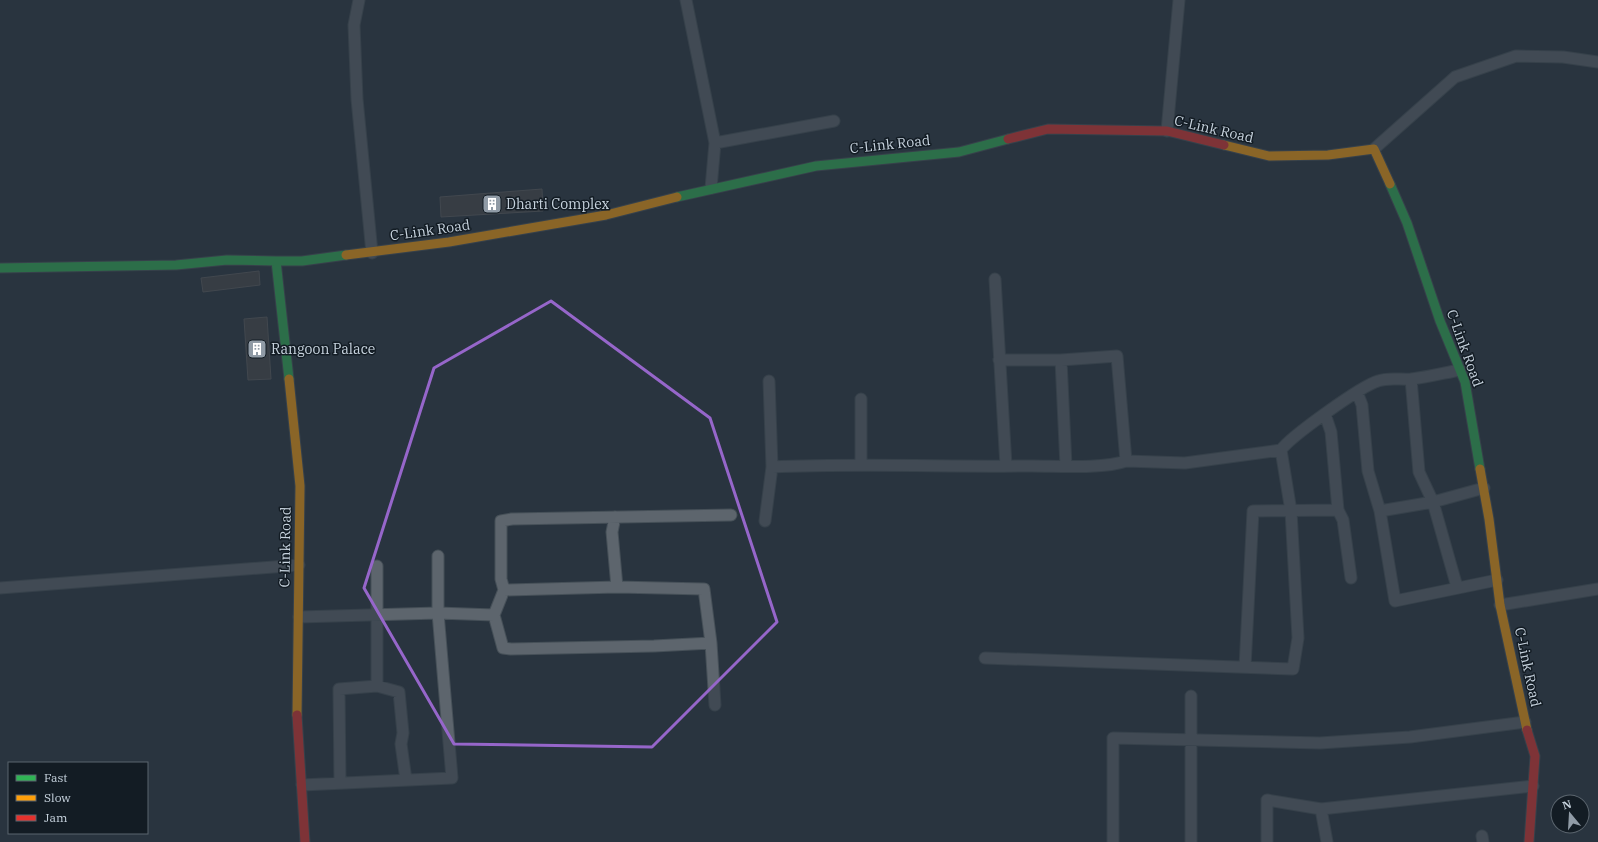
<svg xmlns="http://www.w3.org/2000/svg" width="1598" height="842" viewBox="0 0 1598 842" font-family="'IBM Plex Serif',serif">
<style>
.building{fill:#474749;stroke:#5e5e60}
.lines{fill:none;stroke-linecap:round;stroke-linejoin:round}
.street-casing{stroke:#465058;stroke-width:13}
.fast-casing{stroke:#465058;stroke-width:11}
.slow-casing{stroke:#465058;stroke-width:11}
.jam-casing{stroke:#465058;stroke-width:11}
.street{stroke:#5d656d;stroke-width:11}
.fast{stroke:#30b455;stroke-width:9}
.slow{stroke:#ff9f0a;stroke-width:9}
.jam{stroke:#e5322d;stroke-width:9}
.marked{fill:none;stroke:#9666ca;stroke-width:3;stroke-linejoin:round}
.labels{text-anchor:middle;stroke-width:3;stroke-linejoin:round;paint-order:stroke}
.street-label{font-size:14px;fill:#c7d3de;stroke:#131c24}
.poi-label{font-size:14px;fill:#c7d3de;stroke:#131c24;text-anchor:start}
</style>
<rect width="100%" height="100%" fill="#29343f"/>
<path class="building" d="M542,189L543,211L441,217L440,197Z
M259,271L260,285L203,292L201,278Z
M267,317L271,379L248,380L244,319Z"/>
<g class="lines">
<g class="street-casing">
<path id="street" d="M359,0L354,25L357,99L372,253
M686,0L715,143L711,188
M1167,131L1179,0
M715,143L834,121
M1374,149L1455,77L1516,56L1563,57L1598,62
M995,279L1006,466
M999,360H1061L1117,356L1126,461
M1061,360L1066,466
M1411,379L1419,472L1433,502L1457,587
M769,381L772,467C859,463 945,467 1032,466C1058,466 1103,469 1126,461L1185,463L1281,450
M1357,392L1362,405L1368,471L1380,511L1395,601L1497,580
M1325,414L1331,432L1338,510L1343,520L1351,578
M861,465V399
M1380,511L1433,502L1484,488
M615,517L612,532L617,587
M765,521L772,467
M0,588L299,565
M504,590L617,587L704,589L711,643L715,705
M1500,605L1598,589
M299,617L438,613L494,615
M711,643L654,646L511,649L503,648L494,615L504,590L501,579V521L512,519L731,515
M985,658L1293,669L1298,638L1291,511L1281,450C1290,437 1361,386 1378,381C1388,377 1401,380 1412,379C1428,377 1444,373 1460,370
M1245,667L1253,511L1338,510
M377,686V566
M340,783L339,689L377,686L399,692L403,733L401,744L406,780
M302,785L452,778L438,613V556
M1482,836L1483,842
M1113,842V738L1320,743L1410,737L1525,722
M1191,842V696
M1267,842V800L1321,809
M1327,842L1321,809L1533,786"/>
</g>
<g class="fast-casing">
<path id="fast" d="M1390,184L1407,223L1440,321L1465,382L1480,469
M677,197L816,166L959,152L1008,139
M0,268L176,265L227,260L276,261
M289,379L276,261H302L346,255"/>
</g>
<g class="slow-casing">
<path id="slow" d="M1224,145L1269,156L1328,155L1374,149L1390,184
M346,255L449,242L606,215L677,197
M289,379L300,486L297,715
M1480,469L1489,519L1500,605L1527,730"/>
</g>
<g class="jam-casing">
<path id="jam" d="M1008,139L1048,129L1167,131L1224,145
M297,715L305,842
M1527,730L1535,756L1529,842"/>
</g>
<use href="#street" class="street"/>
<use href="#fast" class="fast"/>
<use href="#slow" class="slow"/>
<use href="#jam" class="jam"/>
</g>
<path d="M0 0H1598V842H0ZM551,301L710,418L777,622L652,747L454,744L364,588L434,368Z" fill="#29343f" fill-opacity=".55" fill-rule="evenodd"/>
<path class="marked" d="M551,301L710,418L777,622L652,747L454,744L364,588L434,368Z"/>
<defs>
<g id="building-square" transform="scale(1)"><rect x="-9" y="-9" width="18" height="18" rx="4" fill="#909ba6" stroke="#131c24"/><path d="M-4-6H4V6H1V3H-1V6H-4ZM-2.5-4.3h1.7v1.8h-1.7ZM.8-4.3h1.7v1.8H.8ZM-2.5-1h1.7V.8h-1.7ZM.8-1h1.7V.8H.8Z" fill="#fff"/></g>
</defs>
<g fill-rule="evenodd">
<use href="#building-square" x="492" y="204"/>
<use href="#building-square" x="257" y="349"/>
</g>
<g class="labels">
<g class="street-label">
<text transform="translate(1214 129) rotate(13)" y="5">C-Link Road</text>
<text transform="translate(890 144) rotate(-6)" y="5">C-Link Road</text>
<text transform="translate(430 230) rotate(-8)" y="5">C-Link Road</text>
<text transform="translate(1465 348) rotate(70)" y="5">C-Link Road</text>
<text transform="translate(285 547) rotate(-89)" y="5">C-Link Road</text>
<text transform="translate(1528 667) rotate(78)" y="5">C-Link Road</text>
</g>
<g class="poi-label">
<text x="506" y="209">Dharti Complex</text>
<text x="271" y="354">Rangoon Palace</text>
</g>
</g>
<rect x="8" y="762" width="140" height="72" fill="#131c24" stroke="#5b656e"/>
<rect x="16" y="775" width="20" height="6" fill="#30b455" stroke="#5b656e"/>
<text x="44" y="782" font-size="12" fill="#c7d3de">Fast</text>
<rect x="16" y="795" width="20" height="6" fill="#ff9f0a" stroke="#5b656e"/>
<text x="44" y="802" font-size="12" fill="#c7d3de">Slow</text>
<rect x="16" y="815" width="20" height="6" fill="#e5322d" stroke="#5b656e"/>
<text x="44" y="822" font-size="12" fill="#c7d3de">Jam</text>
<g transform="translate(1570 814) rotate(342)"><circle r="19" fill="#131c24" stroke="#5b656e"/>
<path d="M0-3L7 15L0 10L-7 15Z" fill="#909ba6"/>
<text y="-6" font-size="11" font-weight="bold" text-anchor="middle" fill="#c7d3de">N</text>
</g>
</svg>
